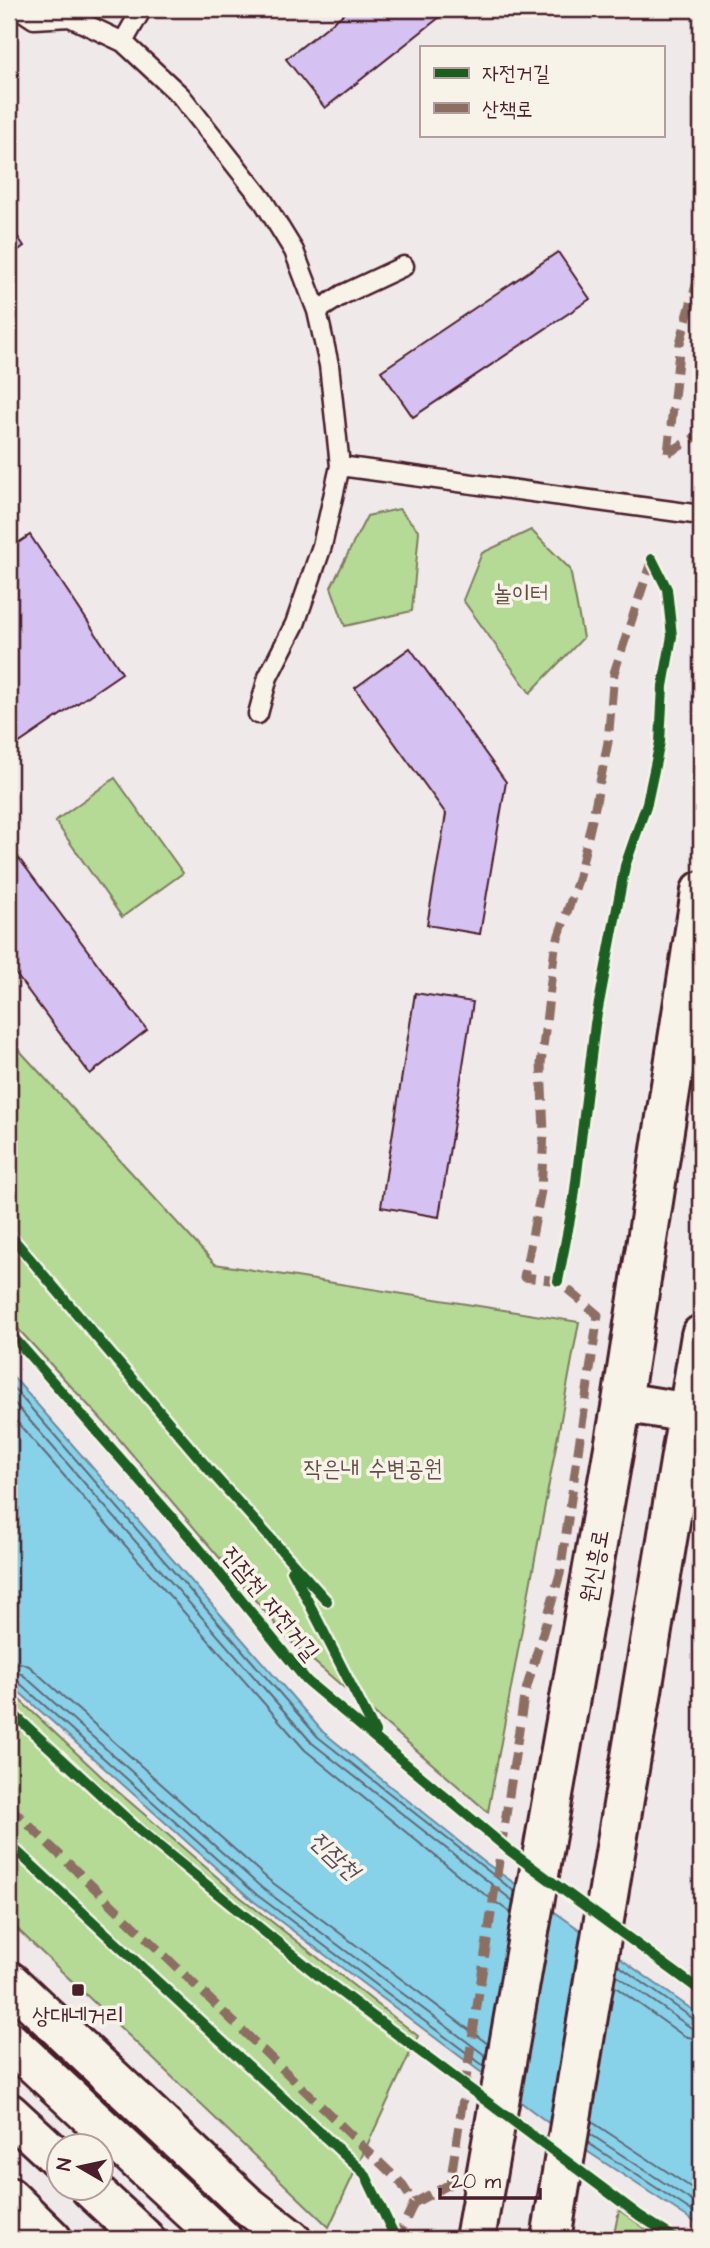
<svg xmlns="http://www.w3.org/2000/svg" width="710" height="2248" viewBox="0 0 710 2248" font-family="'Architects Daughter','Poor Story',sans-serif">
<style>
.green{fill:#b4da96;stroke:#7f7c60;stroke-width:2}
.water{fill:#87d2e8;stroke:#6f8a9c;stroke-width:2}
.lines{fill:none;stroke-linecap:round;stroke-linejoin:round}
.shore{stroke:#626777;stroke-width:2}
.building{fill:#d5c2f2;stroke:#4a1f2b;stroke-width:2}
.lane-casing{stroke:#4a1f2b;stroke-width:23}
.secondary-casing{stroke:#4a1f2b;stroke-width:44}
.lane{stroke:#f7f3e8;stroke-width:18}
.secondary{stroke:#f7f3e8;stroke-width:38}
.quiet{stroke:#8d6e63;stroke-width:9;stroke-dasharray:18 9;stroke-linecap:butt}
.cycleway-casing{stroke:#f7f3e8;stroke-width:15}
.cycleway{stroke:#1b5e20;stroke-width:10}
.poi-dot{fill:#4a1f2b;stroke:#f7f3e8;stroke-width:2.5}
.labels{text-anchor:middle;stroke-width:7;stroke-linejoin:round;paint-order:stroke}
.park-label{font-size:23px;fill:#644e46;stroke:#f7f3e8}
.street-label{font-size:23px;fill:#4a1f2b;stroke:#f7f3e8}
.poi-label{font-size:23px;fill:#4a1f2b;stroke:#f7f3e8}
.water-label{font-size:24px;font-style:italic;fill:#594c5a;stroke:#f7f3e8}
</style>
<rect width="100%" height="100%" fill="#f0e9ea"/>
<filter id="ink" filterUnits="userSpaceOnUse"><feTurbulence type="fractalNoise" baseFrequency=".0143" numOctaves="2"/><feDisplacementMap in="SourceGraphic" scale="14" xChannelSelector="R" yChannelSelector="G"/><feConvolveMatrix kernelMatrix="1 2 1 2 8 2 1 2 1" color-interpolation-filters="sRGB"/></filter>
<g filter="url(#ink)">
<path class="green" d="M399,509L419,531L412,611L345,626L331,587L367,516Z
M531,530L570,569L583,638L530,693L463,600L482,553Z
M115,778L183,873L122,917L55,821Z
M9,1039L215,1264L579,1322L488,1812L289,1640L114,1433L9,1319Z
M9,1690L116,1790L239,1896L418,2036L329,2227L9,1921Z
M619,2210L660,2239H613Z"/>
<path class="water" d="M9,1372L323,1732L483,1861L701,2016V2226L579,2146L252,1900L9,1683Z"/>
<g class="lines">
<path class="shore" d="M9,1383L318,1737L515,1892
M9,1397L312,1743L513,1901
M9,1413L305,1750L466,1881L511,1913
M9,1659L29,1666L269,1880L488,2044
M9,1670L22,1674L262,1888L486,2056
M9,1678L16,1680L257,1895L484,2066
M618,1965L695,2020L701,2021
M616,1975L690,2027L701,2030
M614,1986L684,2036L701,2040
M592,2122L701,2194
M590,2134L701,2207
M588,2143L701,2217"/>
</g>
<path class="building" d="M350,9H450L325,108L286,59Z
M9,224L24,246L9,257Z
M558,252L590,299L413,417L381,371Z
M30,535L122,673L9,750V549Z
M410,648L506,782L480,934L427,925L446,814L355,688Z
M9,845L147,1030L90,1074L9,965Z
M415,993L473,1002L439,1217L381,1207Z"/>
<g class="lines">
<g class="lane-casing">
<path id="lane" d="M19,9L34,19L70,17L123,42L181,96L262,199L294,251L317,311L329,365L340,466L701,515
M123,42L142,9
M317,311L342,295L404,266
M258,714L268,677L295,624L322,546L340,466"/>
</g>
<g class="secondary-casing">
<path id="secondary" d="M622,1402L701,1415
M9,1981L246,2204L291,2239
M9,2041L222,2239
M9,2113L60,2160
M90,2188L145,2239
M9,2197L52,2239
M475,2239L622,1402L701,891
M551,2239L701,1335"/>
</g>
<use href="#lane" class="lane"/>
<use href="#secondary" class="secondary"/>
<path class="quiet" d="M668,453L680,343L701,267
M668,453L701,434
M9,1806L401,2183L414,2203L397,2239
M414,2203L450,2184L524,1697L560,1574L593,1350L598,1315L558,1281L524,1277L541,1191L544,1132L541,1064L555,947L578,880L595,807L608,742L614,673L652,559"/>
<g class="cycleway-casing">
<path id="cycleway" d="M9,1234L211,1472L327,1601
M558,1281L574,1198L595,1024L625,866L647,803L660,742L663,686L672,636L667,589L652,559
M9,1332L194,1542L307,1681L510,1851L701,1991
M292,1570L375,1732
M9,1710L139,1830L319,1976L640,2216L676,2239
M9,1844L365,2174L396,2239"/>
</g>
<use href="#cycleway" class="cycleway"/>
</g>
</g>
<rect class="poi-dot" x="71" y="1983" width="14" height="14" rx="3.5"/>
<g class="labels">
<g class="park-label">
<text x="521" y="601">놀이터</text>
<text x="373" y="1476">작은내 수변공원</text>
</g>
<g class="street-label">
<text transform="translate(594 1566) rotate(-80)" y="8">원신흥로</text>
<text transform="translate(271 1603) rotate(51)" y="8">진잠천 자전거길</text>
</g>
<g class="poi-label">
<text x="78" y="2023">상대네거리</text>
</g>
<g class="water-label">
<text transform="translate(335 1855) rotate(43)" y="8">진잠천</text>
</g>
</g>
<rect width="710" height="2248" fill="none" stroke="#f7f3e8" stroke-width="35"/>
<rect x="18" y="18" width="675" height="2213" fill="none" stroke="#4a1f2b" stroke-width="2.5" filter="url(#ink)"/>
<rect x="420" y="46" width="245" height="91" fill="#f7f3e8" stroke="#b29e9c" stroke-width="2"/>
<rect x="434" y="68" width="35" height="10" fill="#1b5e20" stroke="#b29e9c" stroke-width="2"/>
<text x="482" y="80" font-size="21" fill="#4a1f2b">자전거길</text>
<rect x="434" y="103" width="35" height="10" fill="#8d6e63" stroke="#b29e9c" stroke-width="2"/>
<text x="482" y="116" font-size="21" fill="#4a1f2b">산책로</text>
<g transform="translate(80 2167) rotate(279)"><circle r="33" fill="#f7f3e8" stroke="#b29e9c" stroke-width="2"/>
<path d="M0-5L12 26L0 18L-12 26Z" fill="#4a1f2b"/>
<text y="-10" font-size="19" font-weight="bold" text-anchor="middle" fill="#4a1f2b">N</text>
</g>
<path d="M440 2188v10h100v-10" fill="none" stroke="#4a1f2b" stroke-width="3.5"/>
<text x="451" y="2188" font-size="21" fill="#4a1f2b" stroke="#f7f3e8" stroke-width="5" paint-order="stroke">20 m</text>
</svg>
